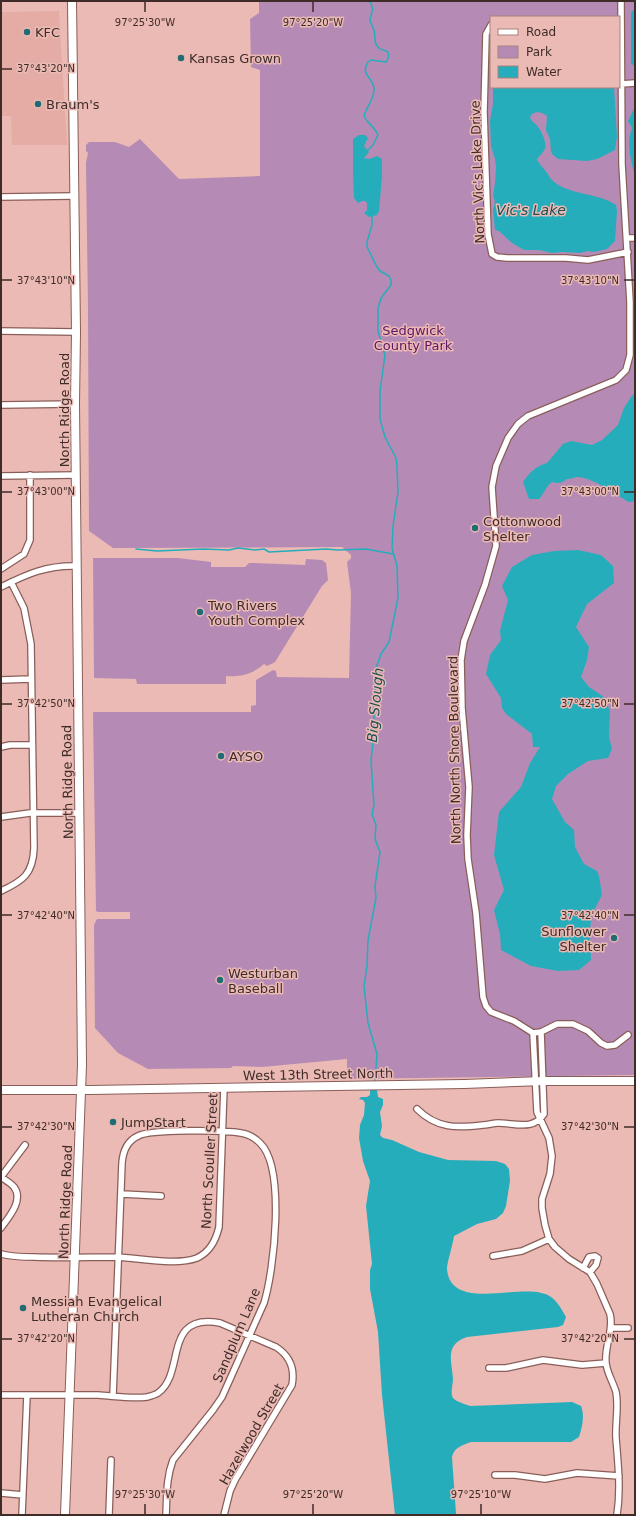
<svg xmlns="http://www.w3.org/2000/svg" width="636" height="1516" viewBox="0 0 636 1516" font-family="'DejaVu Sans',sans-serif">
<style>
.built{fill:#e4aca5}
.green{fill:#b58bb5;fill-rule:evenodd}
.water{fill:#26adbb}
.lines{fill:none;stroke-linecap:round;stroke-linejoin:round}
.stream{stroke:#26adbb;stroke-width:1.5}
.street-casing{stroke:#895e59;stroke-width:8}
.secondary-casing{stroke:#895e59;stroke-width:10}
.street{stroke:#fff;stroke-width:5.5}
.secondary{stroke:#fff;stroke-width:8}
.ticks{fill:none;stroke:#3f2c29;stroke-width:1.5}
.poi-dot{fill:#216b74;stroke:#ebbab4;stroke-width:1.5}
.labels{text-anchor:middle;stroke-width:3;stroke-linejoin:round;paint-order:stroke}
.poi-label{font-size:13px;fill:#3f2c29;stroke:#ebbab4;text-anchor:start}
.street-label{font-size:13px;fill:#3f2c29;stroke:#ebbab4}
.park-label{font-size:13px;fill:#5e1561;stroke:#ebbab4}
.water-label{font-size:14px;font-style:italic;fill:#194f55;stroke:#ebbab4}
.ticks-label{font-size:10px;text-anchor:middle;fill:#3f2c29;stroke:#ebbab4;stroke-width:3;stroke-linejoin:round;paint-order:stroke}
</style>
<rect width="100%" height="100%" fill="#ebbab4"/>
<path class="built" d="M59,11L67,145H12L11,116H1V12Z"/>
<path class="green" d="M259,1H635V1075L347,1079V1059L262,1067L233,1066L231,1068L148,1069L118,1053L95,1028L94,925L97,919H130V912H98L96,911L93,712H251V706L256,705V680L273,670L276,671L277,677L349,678L351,593L347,562L351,558V555L342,547L113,548L89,531L88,309L86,163L88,153L86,151V145L89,142H115L129,147L140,139L179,179L260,176V70L251,67L250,19L259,13ZM491,17H619V87H491Z
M93,558H178L211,562V567H245L249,563H254L305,565L306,559L322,560L326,563L328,580L322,586L275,662L267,666L264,664C253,674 241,677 226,676V684H137L136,679L94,678Z"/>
<path class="water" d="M633,10H635V66L631,64V13Z
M493,87H614L617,137L615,150L597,159L587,161L558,159L552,154L551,151L550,139L546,130L547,116C542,112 537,111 532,114L530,117C532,123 536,123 538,127C542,132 547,143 545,149C543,153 539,156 537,159C539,164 541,165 544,169C547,172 549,177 552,180C569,196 597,192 616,205L617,211L615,241L607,249L594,252L588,251L580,253L562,252L552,253L539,250H524L512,243L499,231L495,230L493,210L495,202L493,195L495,183L496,167L495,159L491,146L490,121L493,104Z
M635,106V176C631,161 626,143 632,128L628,121Z
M359,135H365L368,138L364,146L369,152L364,158L369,159L377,156L382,159V176L379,211L377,215L369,217L364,213L367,210V203L365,201H362L358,203L354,198L353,172V139Z
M635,393V501L629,502C616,495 591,476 576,477C573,478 571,479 567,479C562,483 558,484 552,482C546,486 544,494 539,499H529L523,482C529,473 536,466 547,463L563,444L571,441L592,445L602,440L618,425L624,408L631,397Z
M578,550L601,555L613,566L614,583L587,604L576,627L589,647L587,660L581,677L589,687L604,697L610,711L609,737L612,749L608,758L588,761L568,774L556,786L552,799L565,822L574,830L575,847L584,864L597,871L599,876L602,895L592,914L590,929L591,960L579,970L558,971L531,966L501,950L500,934L494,910L504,890L494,855L499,812L521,787L530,763L540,747H533L532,734L506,714L502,708L501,698L486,674L490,655L501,640L500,631L508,600L502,586L512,567L532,555L554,551Z
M370,1090H377L378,1097L383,1099V1105L380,1112L382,1126L380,1135L383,1138L392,1140L419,1152L448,1160L496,1161L505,1164L509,1169L510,1181L506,1206L503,1213L496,1219L477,1224L454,1236C453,1244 447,1263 447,1269C451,1315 527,1279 551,1297C558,1302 562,1310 566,1317L563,1325L558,1327L467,1337C444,1344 452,1362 453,1379C453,1384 450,1393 453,1398C457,1402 465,1404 470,1406L572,1402L581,1406C585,1416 582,1427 579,1437L571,1442H471C463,1445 454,1447 452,1457L456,1514L458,1515H395L382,1395L378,1332L370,1289V1270L372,1264L366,1206L370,1181L363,1161L359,1138L360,1125L364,1115L365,1103L363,1100L359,1099L361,1097H367L370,1095Z"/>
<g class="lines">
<path class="stream" d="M367,151L373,145L378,135C375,127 367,123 364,116C367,105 375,99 374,88C372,76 360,75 368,62L371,60L386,62C389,58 389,56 388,52C385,50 382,50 379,48C373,44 376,36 374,30C373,26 370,24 370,19C372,11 375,8 369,1
M372,216V225L367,242V247L377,267L380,271L389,276L391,280V285L381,298L378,308V331L385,355L380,391V419L385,437L396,458L397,467L398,492L393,526L392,548L397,566L398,598L389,642L381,654L376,668L373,741L371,761L374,805L372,814L376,825L375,839L380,852L375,886L376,898L368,940L367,966L364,986L368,1023L377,1054L375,1082
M136,549L157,551L203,549L229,550L238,548L255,550L264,549L269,552L326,549L338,550L366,549L393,554"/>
<g class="street-casing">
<path id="street" d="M621,1L622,164L630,302V355L626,370L616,380L528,416L518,424L508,438L496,466L492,487L496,546L485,585L464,641L461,660L462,708L469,787L467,835L468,859L476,913L483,997L486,1006L491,1012L514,1021L533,1033L541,1032L557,1024H573L588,1031L601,1043L607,1046L615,1045L628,1035
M491,25L486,34L484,112L488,234L492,254L497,257L507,258H566L588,260L628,252
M621,84L635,83
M1,197L73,196
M627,238H635
M1,331L76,332
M1,405L75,404
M1,476L76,475
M1,569L24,554L30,540V475
M1,587C27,574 47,565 77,566
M1,680L31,679
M1,747L10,745H32
M1,817L30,813H79
M1,891C23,881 33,874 34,848L31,644L24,608L11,582
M533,1033L537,1112L549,1138L552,1156L550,1174L542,1199V1208L545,1225L549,1239L555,1247L569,1259L590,1272L597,1284L610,1314C614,1331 604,1346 606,1363C607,1373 613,1382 616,1392C619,1407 615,1423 616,1438C618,1464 621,1489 617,1515
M417,1109C437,1129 457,1128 483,1125C488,1125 493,1123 498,1123C515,1123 533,1131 544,1114L541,1032
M1,1177C5,1180 11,1183 14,1187C24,1200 9,1217 1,1228
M1,1177L25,1145
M122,1194L161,1196
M1,1254C12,1257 23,1257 34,1257C62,1258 90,1257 117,1257C140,1258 176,1266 197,1258C210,1252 216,1240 219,1227L224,1087
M493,1256L522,1251L549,1239
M583,1268L589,1257L595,1256L598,1258L596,1265L590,1272
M611,1328H628
M489,1368H506L543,1360L582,1365L606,1363
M1,1395C33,1395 66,1395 98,1395C114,1396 131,1399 147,1397C151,1396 155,1395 158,1393C186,1374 162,1312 220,1323L276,1347C290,1356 295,1369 292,1385L235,1480L230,1491L224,1515
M113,1396L122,1163C123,1151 127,1141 138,1136C150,1129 225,1130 241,1133C248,1134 255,1138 260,1143C286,1168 274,1271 264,1303L222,1397L213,1410L173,1460C166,1478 167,1496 166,1515
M495,1475H515L545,1479L577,1473L619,1476
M1,1493L23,1495
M22,1515L27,1395
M109,1515L111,1460"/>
</g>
<g class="secondary-casing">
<path id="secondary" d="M1,1090H90L464,1084L543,1081H635
M65,1515L82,1065L75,404L76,332L72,1"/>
</g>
<use href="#street" class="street"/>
<use href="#secondary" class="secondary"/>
</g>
<path class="ticks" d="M145,2V12M313,2V12M2,69H12M2,280H12M624,280H634M2,492H12M624,492H634M2,704H12M624,704H634M2,915H12M624,915H634M2,1127H12M624,1127H634M2,1339H12M624,1339H634M145,1504V1514M313,1504V1514M481,1504V1514"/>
<g class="poi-dot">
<circle cx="27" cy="32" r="4"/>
<circle cx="181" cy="58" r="4"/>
<circle cx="38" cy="104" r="4"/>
<circle cx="475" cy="528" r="4"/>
<circle cx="200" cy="612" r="4"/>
<circle cx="221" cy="756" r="4"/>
<circle cx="614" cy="938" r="4"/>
<circle cx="220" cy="980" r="4"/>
<circle cx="113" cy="1122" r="4"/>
<circle cx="23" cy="1308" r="4"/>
</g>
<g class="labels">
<g class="poi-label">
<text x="35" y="37">KFC</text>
<text x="189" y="63">Kansas Grown</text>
<text x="46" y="109">Braum's</text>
<text x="483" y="526">Cottonwood<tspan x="483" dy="15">Shelter</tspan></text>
<text x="208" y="610">Two Rivers<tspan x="208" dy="15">Youth Complex</tspan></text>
<text x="229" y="761">AYSO</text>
<text x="606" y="936" text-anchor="end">Sunflower<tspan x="606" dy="15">Shelter</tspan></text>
<text x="228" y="978">Westurban<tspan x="228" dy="15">Baseball</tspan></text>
<text x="121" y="1127">JumpStart</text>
<text x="31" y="1306">Messiah Evangelical<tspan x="31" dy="15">Lutheran Church</tspan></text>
</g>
<g class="street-label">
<text transform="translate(477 172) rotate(-92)" y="5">North Vic's Lake Drive</text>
<text transform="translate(64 410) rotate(-90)" y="5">North Ridge Road</text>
<text transform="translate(454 750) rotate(-91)" y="5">North North Shore Boulevard</text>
<text transform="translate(67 782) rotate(-91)" y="5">North Ridge Road</text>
<text transform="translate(318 1074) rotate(-1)" y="5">West 13th Street North</text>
<text transform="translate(209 1161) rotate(-87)" y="5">North Scouller Street</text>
<text transform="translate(65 1202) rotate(-88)" y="5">North Ridge Road</text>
<text transform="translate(236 1335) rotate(-67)" y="5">Sandplum Lane</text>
<text transform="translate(251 1434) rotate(-60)" y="5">Hazelwood Street</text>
</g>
<g class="park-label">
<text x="413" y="335">Sedgwick<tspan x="413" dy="15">County Park</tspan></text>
</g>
<g class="water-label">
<text x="531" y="215">Vic's Lake</text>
<text transform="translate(375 705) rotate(-85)" y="5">Big Slough</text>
</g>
</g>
<g class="ticks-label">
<text x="145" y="26">97°25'30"W</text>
<text x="313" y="26">97°25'20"W</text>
<text x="46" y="72">37°43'20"N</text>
<text x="46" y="284">37°43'10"N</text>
<text x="590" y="284">37°43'10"N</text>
<text x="46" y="495">37°43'00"N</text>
<text x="590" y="495">37°43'00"N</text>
<text x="46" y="707">37°42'50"N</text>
<text x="590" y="707">37°42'50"N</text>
<text x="46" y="919">37°42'40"N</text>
<text x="590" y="919">37°42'40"N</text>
<text x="46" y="1130">37°42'30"N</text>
<text x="590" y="1130">37°42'30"N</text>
<text x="46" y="1342">37°42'20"N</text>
<text x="590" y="1342">37°42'20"N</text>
<text x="145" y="1498">97°25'30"W</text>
<text x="313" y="1498">97°25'20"W</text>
<text x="481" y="1498">97°25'10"W</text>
</g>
<rect width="636" height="1516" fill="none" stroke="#3f2c29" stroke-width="4"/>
<rect x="490" y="16" width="130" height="72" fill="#ebbab4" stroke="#a6817c"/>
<rect x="498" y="29" width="20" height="6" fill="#ffffff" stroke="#a6817c"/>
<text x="526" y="36" font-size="12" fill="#3f2c29">Road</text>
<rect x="498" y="46" width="20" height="12" fill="#b58bb5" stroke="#a6817c"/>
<text x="526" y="56" font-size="12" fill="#3f2c29">Park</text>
<rect x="498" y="66" width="20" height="12" fill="#26adbb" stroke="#a6817c"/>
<text x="526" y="76" font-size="12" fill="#3f2c29">Water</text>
</svg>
